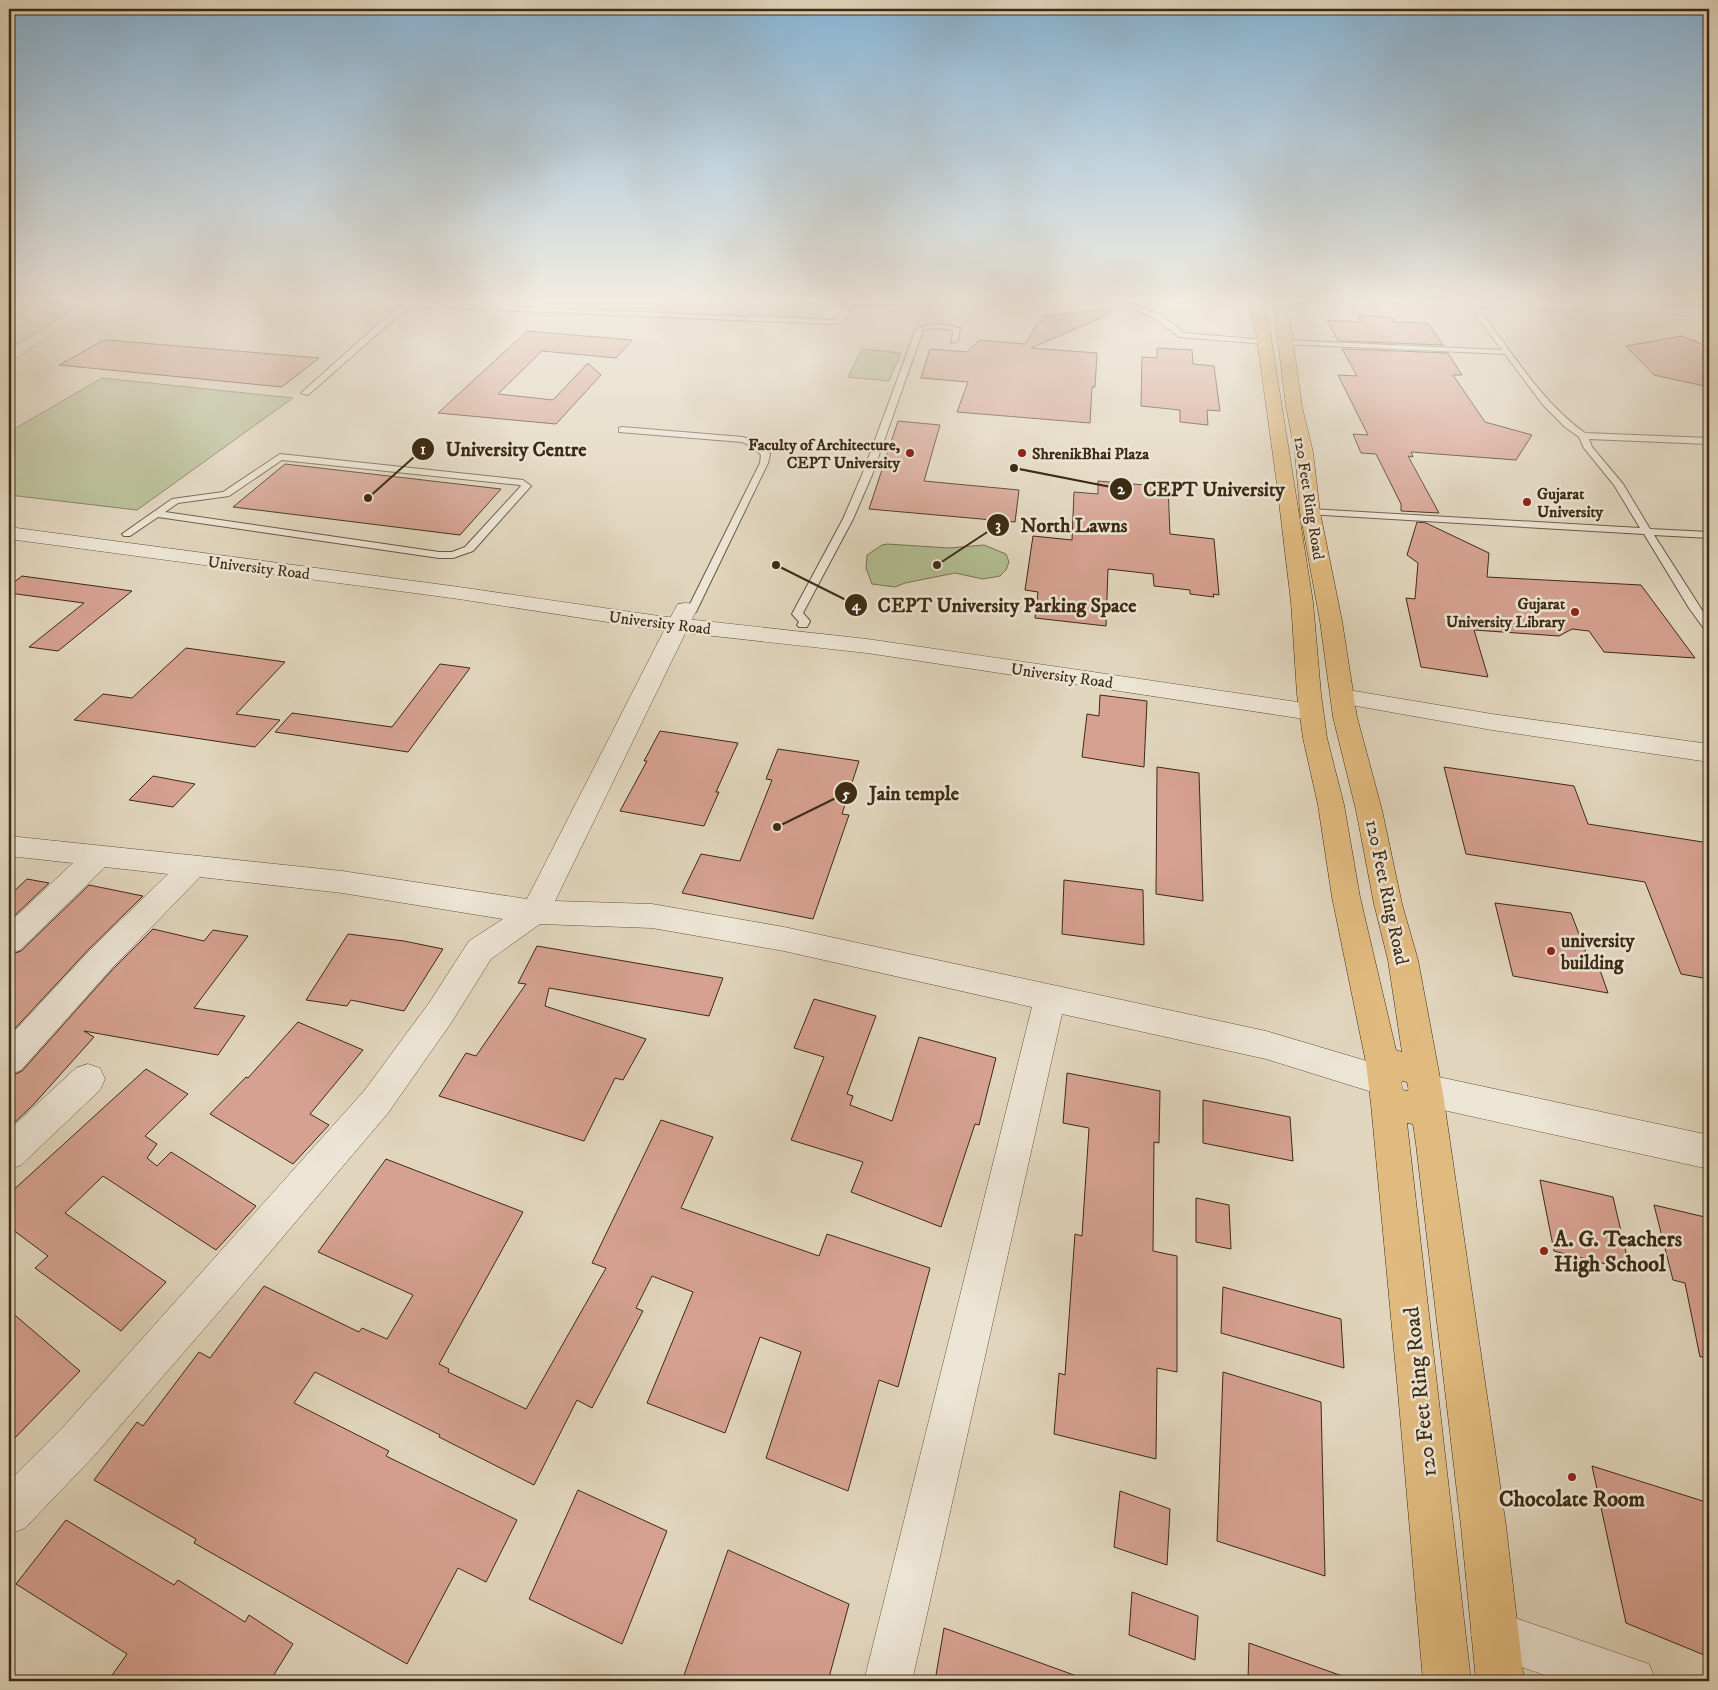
<svg xmlns="http://www.w3.org/2000/svg" width="1718" height="1690" viewBox="0 0 1718 1690" font-family="'IM FELL DW Pica',serif">
<style>
.green{fill:#b2bd92;stroke:#787453}
.building{fill:#d6a191;stroke:#3d2b14}
.lines{fill:none;stroke-linecap:round;stroke-linejoin:round}
.service-casing{stroke:#66563e;stroke-width:2}
.minor-casing{stroke:#66563e;stroke-width:1}
.tertiary-casing{stroke:#66563e;stroke-width:1}
.primary-casing{stroke:#3d2b14;stroke-width:1}
.service{fill:#ece4d4;fill-rule:evenodd}
.minor{fill:#ece4d4;fill-rule:evenodd}
.tertiary{fill:#ece4d4;fill-rule:evenodd}
.primary{fill:#e0ba7e;fill-rule:evenodd}
.poi-dot{fill:#8f2418;stroke:#ece4d4;stroke-width:2}
.labels{text-anchor:middle;stroke-width:5;stroke-linejoin:round;paint-order:stroke}
.far-poi-label{font-size:16px;font-weight:bold;fill:#3d2b14;stroke:#ece4d4;text-anchor:end}
.far-street-label{font-size:16px;fill:#3d2b14;stroke:#ece4d4}
.street-label{font-size:19px;fill:#3d2b14;stroke:#ece4d4}
.poi-label{font-size:19px;font-weight:bold;fill:#3d2b14;stroke:#ece4d4;text-anchor:start}
.near-poi-label{font-size:22px;font-weight:bold;fill:#3d2b14;stroke:#ece4d4;text-anchor:start}
.near-street-label{font-size:22px;fill:#3d2b14;stroke:#ece4d4}
.leader{fill:none;stroke:#3d2b14;stroke-width:2}
.callout-dot{fill:#3d2b14;stroke:#ece4d4;stroke-width:2}
.mark-label{font-size:15px;text-anchor:middle;font-weight:bold;fill:#fff}
.callout-label{font-size:20px;text-anchor:middle;font-weight:bold;fill:#3d2b14;stroke:#ece4d4;stroke-width:5;stroke-linejoin:round;paint-order:stroke}
</style>
<rect width="100%" height="100%" fill="#e1d5bd"/>
<filter id="stains"><feTurbulence type="fractalNoise" baseFrequency=".004" numOctaves="4"/><feColorMatrix values="0 0 0 0 .2 0 0 0 0 .09 0 0 0 0 .02 0 0 0 .5 -.17"/></filter>
<radialGradient id="worn" r=".72"><stop offset=".6" stop-color="#630" stop-opacity="0"/><stop offset="1" stop-color="#630" stop-opacity=".3"/></radialGradient>
<path class="green" d="M758,299H827L821,317L751,315Z
M862,349L901,353L889,381L848,377Z
M102,378L293,398L137,510L9,495V432Z
M887,544L949,548L984,545L1006,554L1009,562L1006,570L1000,576L983,579L955,573L905,583L895,587L872,584L866,568L867,555L882,545Z"/>
<path class="building" d="M1109,309L1110,314L1031,348L1097,353L1095,387H1092L1090,423L957,412L968,382L921,378L930,349L967,352L979,340L1025,344L1038,322L1044,320L1045,316Z
M1357,315L1391,317L1394,322L1428,323L1443,345L1338,341L1327,320L1361,322Z
M527,331L632,340L616,358L542,351L498,394L553,400L588,363L601,375L556,424L438,413Z
M1682,336L1709,347V387L1654,375L1626,346Z
M104,340H107L319,358L282,387L59,365Z
M1157,348L1192,350L1193,364L1214,366L1220,411L1207,410L1208,425L1180,422V410L1141,406L1142,357L1157,358Z
M1342,349L1448,353L1462,375H1453L1485,422L1532,435L1516,460L1411,452L1413,457L1408,456L1439,513L1401,511V504L1376,454L1361,453L1353,434L1368,435L1338,375L1357,376Z
M898,421L940,425L924,481L1019,490L1015,522L869,509Z
M285,464L501,489L460,535L233,507Z
M1098,481L1168,487L1170,534L1214,539L1219,595L1213,594L1214,597L1190,594V590L1154,586L1153,574L1108,569L1106,626L1035,618L1038,592L1025,590L1033,536L1072,540L1074,492L1098,494Z
M1417,522L1426,523L1489,553L1487,577L1641,585L1695,658L1604,652L1589,631L1572,629L1559,636L1474,630L1488,677L1421,667L1406,598L1415,599L1418,563L1407,555Z
M22,576L132,591L58,651L29,647L84,603L9,593V586Z
M186,648L285,662L236,714L280,720L255,747L74,720L103,694L132,698Z
M440,664L470,668L408,752L275,732L292,713L392,727Z
M1100,695L1147,701L1144,767L1082,757L1087,714L1099,716Z
M660,731L738,743L716,792H719L704,826L620,811L647,761H644Z
M778,749L859,761L842,814L849,815L813,919L682,893L701,854L740,861L772,780L766,779Z
M1157,767L1199,773L1203,901L1156,894Z
M1444,767L1574,786L1588,824L1709,843V979L1681,974L1645,882L1466,854Z
M153,776L195,784L173,807L129,800Z
M27,879L49,883L9,921V896Z
M1064,880L1143,890L1144,945L1062,934Z
M89,885L143,896L88,950L9,1035V955L21,951Z
M1495,903L1571,913L1591,966L1599,967L1608,993L1513,976Z
M153,929L204,941L213,930L248,936L194,1008L245,1016L218,1055L84,1031L94,1037L33,1105L9,1128V1077L22,1071L112,970Z
M348,934L404,941L443,949L404,1011L351,1000L347,1006L306,1000Z
M537,946L723,978L709,1016L549,988L545,1006L646,1039L623,1080L615,1078L584,1141L439,1096L466,1053L476,1056L526,984L518,983Z
M814,999L876,1016L847,1094L853,1096L850,1105L892,1121L919,1037L996,1058L979,1125L975,1124L941,1227L851,1192L863,1162L791,1140L824,1057L794,1048Z
M298,1022L363,1050L310,1114L329,1125L293,1164L210,1114L246,1077L248,1078Z
M146,1069L188,1094L145,1136L157,1144L147,1158L157,1166L171,1152L256,1206L216,1250L103,1176L65,1213L166,1282L121,1331L35,1268L48,1256L9,1227V1194Z
M1067,1073L1160,1091L1159,1143L1154,1142L1153,1251L1177,1256V1372L1157,1368L1156,1459L1054,1434L1059,1373L1065,1375L1075,1234L1082,1236L1089,1128L1063,1123Z
M1203,1100L1290,1117L1293,1161L1203,1143Z
M661,1120L713,1137L681,1208L819,1256L827,1234L930,1268L898,1387L879,1380L848,1491L766,1458L801,1352L760,1337L725,1433L647,1403L693,1292L652,1276L636,1308L643,1311L592,1408L577,1400L534,1485L439,1437L440,1435L315,1372L294,1403L389,1451L386,1456L517,1520L486,1582L458,1568L407,1664L194,1543L196,1539L94,1480L137,1422L143,1426L199,1352L210,1358L264,1286L359,1332L362,1328L387,1339L413,1295L318,1252L386,1159L523,1212L439,1364L449,1369L448,1372L526,1409L606,1268L592,1263Z
M1540,1180L1613,1197L1630,1270L1554,1251Z
M1196,1198L1229,1205L1231,1249L1196,1242Z
M1654,1205L1709,1218V1356L1700,1357L1685,1283L1673,1280Z
M1223,1287L1341,1319L1344,1368L1221,1333Z
M9,1310L80,1371L9,1444Z
M1223,1372L1321,1402L1325,1576L1217,1541Z
M1592,1466L1709,1503V1657L1626,1623Z
M578,1490L667,1531L622,1644L529,1599Z
M1120,1491L1170,1509L1167,1565L1114,1547Z
M66,1520L174,1585L178,1580L245,1622L249,1615L293,1644L270,1681H108L127,1654L16,1584Z
M728,1550L849,1604L828,1681H682Z
M1132,1592L1198,1616L1195,1660L1129,1635Z
M944,1628L1085,1679L1084,1681H935Z
M1249,1643L1348,1678V1681H1248Z"/>
<g class="lines">
<g class="service-casing">
<path id="service" d="M850,300L1121,301L1140,306L1164,317L1184,333L1265,340L1269,342L1265,344L1179,337L1158,321L1136,309L1121,305L852,304L844,322L832,324L422,307L410,309L400,314L308,395L301,393L394,310L406,306L422,303L832,320L838,319L844,304Z
M1477,314H1483C1514,356 1543,403 1585,433L1709,438V444L1589,439L1592,447L1623,484L1650,529L1709,532V538L1654,535L1709,621V631L1705,630L1689,608L1644,534L1307,514V510L1310,509L1640,528L1614,485L1584,448L1579,437L1565,427L1543,405L1505,354L1284,344L1280,342L1284,340L1502,350L1476,316Z
M939,324L960,328L958,341L951,343L953,331C943,328 933,328 923,330L872,475L853,519L803,613L810,621L807,627H799L797,625L799,622L792,614L843,519L862,475L916,329L925,326Z
M622,427L743,437L759,443L770,454L768,463L696,612L692,613L687,610L760,463L761,455L753,447L742,442L619,432V428Z
M280,454L523,480L531,486L473,551L453,558H439L158,517L130,536H124L122,534L172,499L223,492ZM282,460L520,485L521,486L465,547L452,552H439L165,512L178,503L229,496Z"/>
</g>
<g class="minor-casing">
<path id="minor" d="M686,603L694,604L697,609L555,901L652,904L784,927L1266,1031L1397,1070L1402,1081L1397,1092L1385,1096L1266,1059L1062,1014L912,1681H864L1032,1007L784,951L652,928L540,924L491,959L451,1023L388,1113L249,1277L94,1456L25,1528L9,1534V1481L64,1426L364,1091L429,1003L469,941L503,919L342,893L200,877L111,969L21,1070L9,1075V1037L89,951L168,874L105,867L20,950L9,953V923L73,863L9,856V836L342,871L527,899L675,609L678,604Z
M88,1064L100,1068L105,1079L100,1090L21,1165L9,1170V1130L76,1068Z
M1425,1074L1709,1135V1169L1425,1106L1413,1101L1408,1090L1413,1079Z
M1495,1611L1649,1664L1656,1681H1562L1478,1652L1471,1635L1478,1618Z"/>
</g>
<g class="tertiary-casing">
<path id="tertiary" d="M90,299H107L14,359L9,361V350Z
M1250,299H1313L1306,303H1257Z
M1370,299H1487L1709,308V316L1377,303Z
M9,527L459,587L659,616L867,639L1311,704L1320,706L1323,712L1320,718L1311,720L867,653L659,630L459,599L9,539Z
M1342,689L1492,714L1709,744V762L1492,730L1334,702L1330,697L1334,692Z"/>
</g>
<g class="primary-casing">
<path id="primary" d="M1248,299H1262L1270,332L1313,602L1321,694L1327,738L1344,805L1360,897L1396,1050L1402,1052L1388,960L1374,904L1356,810L1333,717L1320,621L1300,512L1295,452L1286,407L1273,299H1287L1302,407L1313,452L1320,512L1342,621L1357,717L1382,810L1402,904L1418,960L1443,1094L1506,1526L1524,1681H1476L1461,1526L1416,1144L1413,1124L1407,1123L1471,1681H1423L1398,1392L1371,1104L1366,1063L1332,897L1318,805L1303,738L1297,694L1291,602L1276,477L1256,332ZM1401,1081L1407,1082L1409,1091L1403,1090Z"/>
</g>
<use href="#service" class="service"/>
<use href="#minor" class="minor"/>
<use href="#tertiary" class="tertiary"/>
<use href="#primary" class="primary"/>
</g>
<linearGradient id="sky" x2="0" y2="1"><stop stop-color="#88b5d6"/><stop offset="0.56" stop-color="#f2ece1"/><stop offset="1" stop-color="#f2ece1" stop-opacity="0"/></linearGradient>
<rect width="1718" height="536" fill="url(#sky)"/>
<g class="poi-dot">
<circle cx="910" cy="453" r="5"/>
<circle cx="1022" cy="453" r="5"/>
<circle cx="1527" cy="502" r="5"/>
<circle cx="1575" cy="612" r="5"/>
<circle cx="1551" cy="951" r="5"/>
<circle cx="1544" cy="1251" r="5"/>
<circle cx="1572" cy="1477" r="5"/>
</g>
<g class="labels">
<g class="far-poi-label">
<text x="900" y="450">Faculty of Architecture,<tspan x="900" dy="18">CEPT University</tspan></text>
<text x="1032" y="459" text-anchor="start">ShrenikBhai Plaza</text>
<text x="1537" y="499" text-anchor="start">Gujarat<tspan x="1537" dy="18">University</tspan></text>
<text x="1565" y="609">Gujarat<tspan x="1565" dy="18">University Library</tspan></text>
</g>
<g class="far-street-label">
<text transform="translate(1310 498) rotate(81)" y="6">120 Feet Ring Road</text>
<text transform="translate(259 567) rotate(7)" y="6">University Road</text>
<text transform="translate(660 622) rotate(7)" y="6">University Road</text>
<text transform="translate(1062 675) rotate(8)" y="6">University Road</text>
</g>
<g class="street-label">
<text transform="translate(1388 892) rotate(78)" y="7">120 Feet Ring Road</text>
</g>
<g class="poi-label">
<text x="1561" y="947">university<tspan x="1561" dy="22">building</tspan></text>
</g>
<g class="near-poi-label">
<text x="1554" y="1246">A. G. Teachers<tspan x="1554" dy="25">High School</tspan></text>
<text x="1572" y="1506" text-anchor="middle">Chocolate Room</text>
</g>
<g class="near-street-label">
<text transform="translate(1419 1392) rotate(-96)" y="8">120 Feet Ring Road</text>
</g>
</g>
<path class="leader" d="M368 498L423 449M1014 468L1121 489M937 565L998 525M776 565L856 605M777 827L846 793"/>
<g class="callout-dot">
<circle cx="368" cy="498" r="5"/>
<circle cx="1014" cy="468" r="5"/>
<circle cx="937" cy="565" r="5"/>
<circle cx="776" cy="565" r="5"/>
<circle cx="777" cy="827" r="5"/>
<circle cx="423" cy="449" r="12"/>
<circle cx="1121" cy="489" r="12"/>
<circle cx="998" cy="525" r="12"/>
<circle cx="856" cy="605" r="12"/>
<circle cx="846" cy="793" r="12"/>
</g>
<g class="mark-label">
<text x="423" y="454">1</text>
<text x="1121" y="494">2</text>
<text x="998" y="530">3</text>
<text x="856" y="610">4</text>
<text x="846" y="799">5</text>
</g>
<g class="callout-label">
<text x="516" y="456">University Centre</text>
<text x="1214" y="496">CEPT University</text>
<text x="1074" y="532">North Lawns</text>
<text x="1007" y="612">CEPT University Parking Space</text>
<text x="914" y="800">Jain temple</text>
</g>
<rect width="1718" height="1690" fill="none" stroke="#e1d5bd" stroke-width="30"/>
<rect x="10" y="10" width="1698" height="1670" fill="none" stroke="#3d2b14" stroke-width="2.5"/>
<rect x="15" y="15" width="1688" height="1660" fill="none" stroke="#3d2b14"/>
<rect width="100%" height="100%" filter="url(#stains)"/>
<rect width="100%" height="100%" fill="url(#worn)"/>
</svg>
